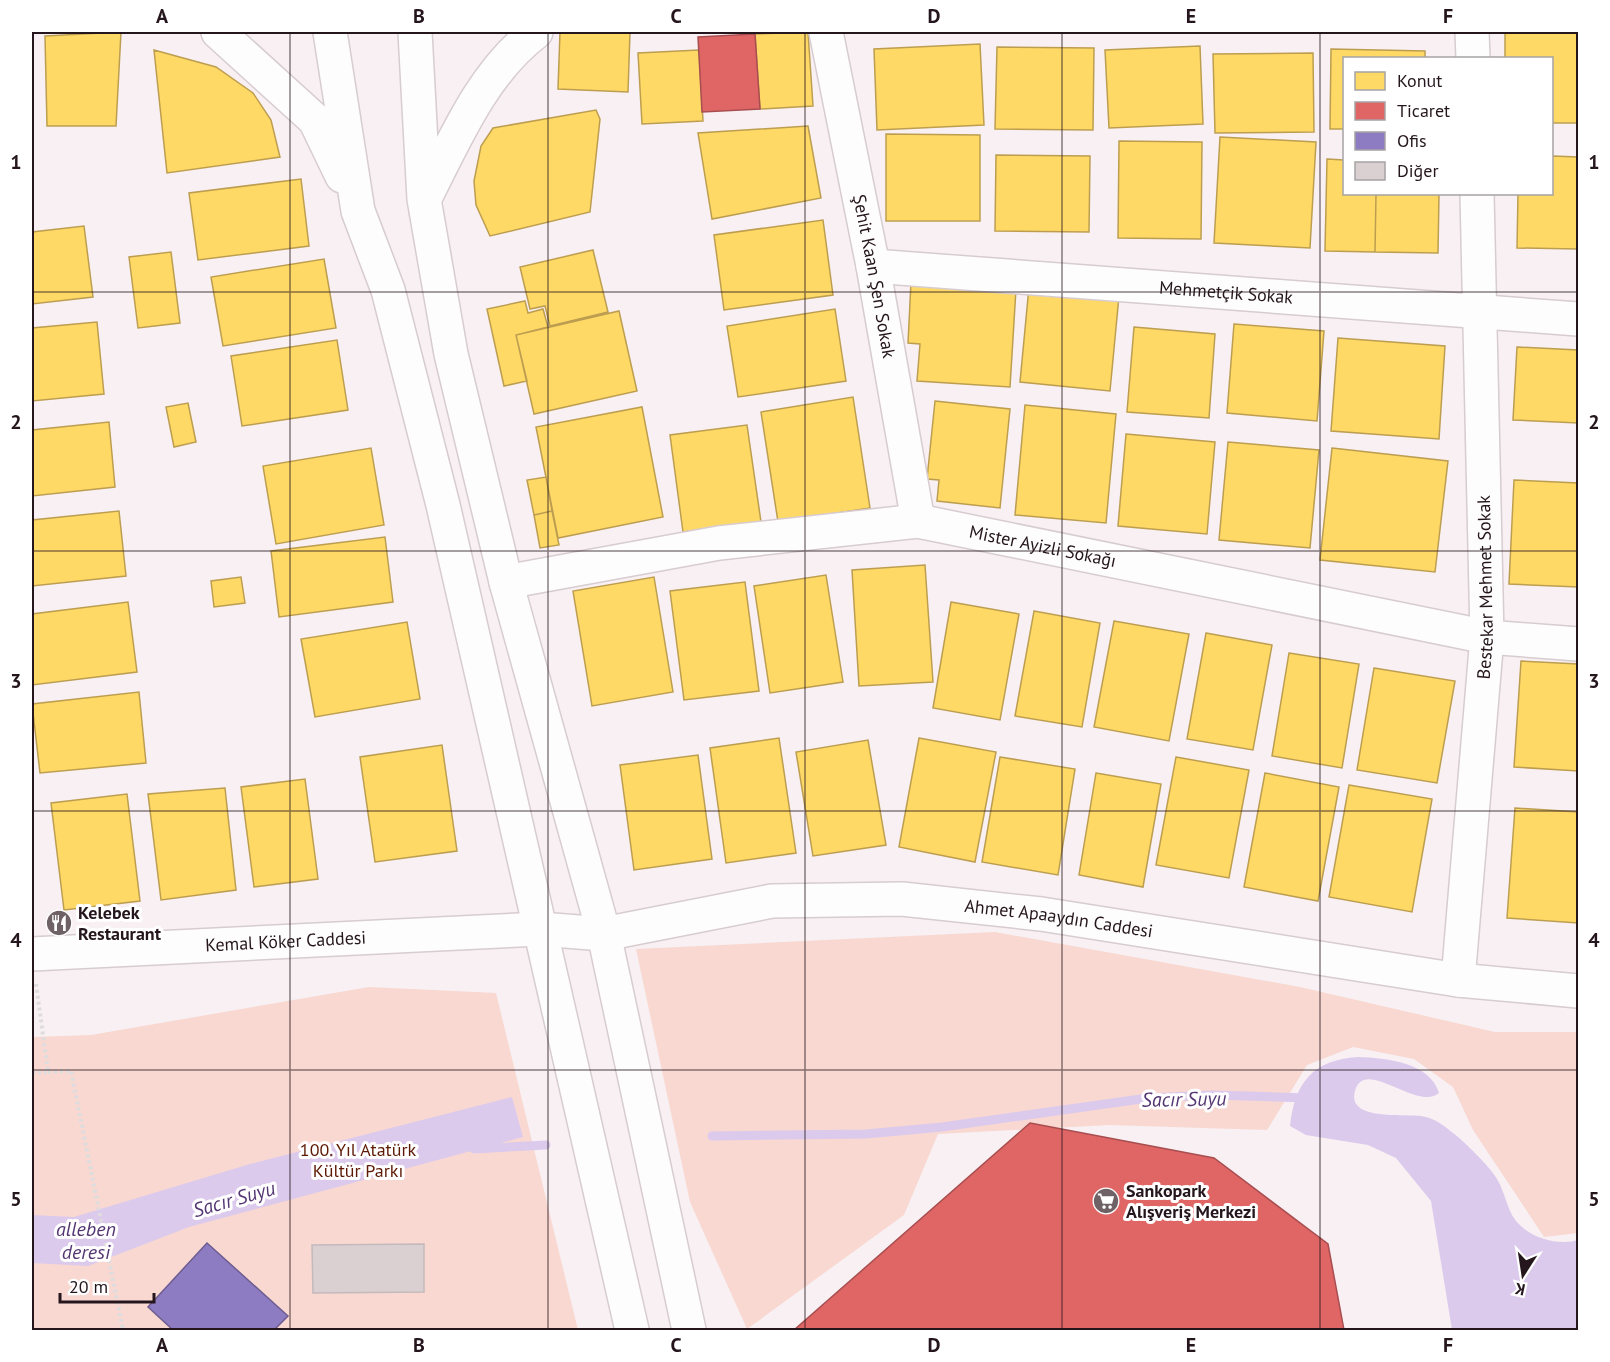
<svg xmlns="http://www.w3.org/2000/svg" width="1610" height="1362" viewBox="0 0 1610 1362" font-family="'PT Sans',sans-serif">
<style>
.green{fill:#f8d8d1}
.water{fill:#dccaed}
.homes{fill:#ffd966;stroke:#bd9e50;stroke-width:1.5}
.shops{fill:#e06666;stroke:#a84e50;stroke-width:1.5}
.offices{fill:#8e7cc3;stroke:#6e5d91;stroke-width:1.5}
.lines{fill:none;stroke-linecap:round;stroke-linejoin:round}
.stream{stroke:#dccaed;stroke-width:9}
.building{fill:#dbd0d1;stroke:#c4b9bb;stroke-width:1.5}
.minor-casing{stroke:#d7ccd0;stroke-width:36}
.major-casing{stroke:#d7ccd0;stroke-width:36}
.path{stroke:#dfdcde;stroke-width:4;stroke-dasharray:3 3;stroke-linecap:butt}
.minor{stroke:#fefdfd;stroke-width:33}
.major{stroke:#fefdfd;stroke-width:33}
.grid{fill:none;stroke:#24161c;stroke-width:1.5;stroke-opacity:0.55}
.labels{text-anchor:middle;stroke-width:6;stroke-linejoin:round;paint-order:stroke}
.street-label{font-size:18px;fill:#24161c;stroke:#fff}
.poi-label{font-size:18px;font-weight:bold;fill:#24161c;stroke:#fff;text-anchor:start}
.park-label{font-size:18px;fill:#5d1903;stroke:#fff}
.water-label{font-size:20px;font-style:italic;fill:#543672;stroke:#fff}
.neatline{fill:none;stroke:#24161c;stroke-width:2}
.grid-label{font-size:20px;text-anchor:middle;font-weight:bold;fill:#24161c}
</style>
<rect width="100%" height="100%" fill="#f8f0f3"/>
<path class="green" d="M995,932L1300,987L1495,1032H1578V1233L1544,1237L1473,1130L1453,1087L1414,1059L1353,1047L1307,1065L1267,1130L1109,1125L938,1134L904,1215L747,1329L690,1202L636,949Z
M369,987L496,993L578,1330H32V1037L91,1035Z"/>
<path class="water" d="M1358,1057C1385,1058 1430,1062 1439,1093C1418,1112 1364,1056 1355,1091C1346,1123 1410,1112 1426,1117C1435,1119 1446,1127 1453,1133C1464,1141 1491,1168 1497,1179C1505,1192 1507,1210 1516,1221C1530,1238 1558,1246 1578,1240V1330H1452L1431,1201L1396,1158L1368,1145L1306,1135L1290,1126C1295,1082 1313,1060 1358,1057Z
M512,1097L523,1137L189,1227L88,1266L32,1263V1215L74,1217L250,1164Z"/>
<path class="homes" d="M121,32L116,126H47L45,36Z
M560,32H630L628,92L558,89Z
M808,32L813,106L760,109L755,34Z
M1505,32H1578V123H1552V58H1505Z
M980,44L984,125L877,130L874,49Z
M1200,46L1203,124L1109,128L1105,50Z
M997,47L1094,48L1093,130L995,129Z
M1331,49L1425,51V58H1344V129H1330Z
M154,50L216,67L253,93L271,120L280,157L167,173Z
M699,50L703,121L642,124L638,53Z
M1313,53L1314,132L1215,133L1213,54Z
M596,110L600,119L590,212L490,236L476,205L474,181L481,146L493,128Z
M808,126L821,198L712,219L698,133Z
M886,134L980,135V221H886Z
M1220,137L1316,142L1310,248L1214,243Z
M1119,141L1202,142L1201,239L1118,238Z
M996,155L1090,156L1089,232L995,231Z
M1552,156L1578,157V249L1517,248L1518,194H1552Z
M1327,159L1344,160V194H1376L1375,252L1325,251Z
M301,179L309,246L198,260L189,193Z
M1376,194H1439L1438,253L1375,252Z
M823,220L833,295L724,310L714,235Z
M84,226L93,297L32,304V232Z
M593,250L608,312L550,326L545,306L530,309L520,267Z
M171,252L180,323L138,328L129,257Z
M324,259L336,328L223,346L211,277Z
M911,282L1016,289L1010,387L917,381L920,344L908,343Z
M1029,287L1119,296L1110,391L1020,382Z
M525,301L528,313L543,309L548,327L516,335L527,381L504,386L487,309Z
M835,309L846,381L738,397L727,326Z
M619,311L637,391L534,414L516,335Z
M97,322L104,394L32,401V328Z
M1234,324L1324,331L1317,421L1227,413Z
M1134,327L1215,334L1209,418L1127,412Z
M1338,338L1445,346L1439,439L1331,431Z
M337,340L348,410L242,426L231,356Z
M1517,347L1578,350V423L1513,420Z
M853,397L870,508L778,522L761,412Z
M935,401L1010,409L1000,508L937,501L939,480L927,479Z
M188,403L196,442L174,447L166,407Z
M1025,405L1116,414L1106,523L1015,515Z
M642,407L663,517L558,538L536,427Z
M109,422L115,487L32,496V430Z
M747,425L761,522L683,532L670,435Z
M1126,434L1215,442L1207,534L1118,526Z
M1228,442L1319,450L1310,548L1219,540Z
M371,448L384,525L276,544L263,466Z
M1332,448L1448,461L1435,572L1320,560Z
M546,477L552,511L534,515L527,480Z
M1514,480L1578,483V587L1509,584Z
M119,511L126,576L32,586V520Z
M552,511L559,545L540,548L534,515Z
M385,537L393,602L279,617L271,551Z
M925,565L933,682L859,686L852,570Z
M826,575L843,682L770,693L754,586Z
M241,577L245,603L214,607L211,581Z
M654,577L673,692L592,706L573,591Z
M745,582L759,691L684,700L670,591Z
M128,602L137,672L32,685V614Z
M951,602L1019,614L1000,720L933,708Z
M1034,611L1100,623L1082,727L1015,716Z
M1114,621L1189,634L1169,741L1094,727Z
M407,622L420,699L315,717L301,639Z
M1206,633L1272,645L1253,750L1187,739Z
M1289,653L1359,664L1342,768L1272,756Z
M1521,661L1578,664V771L1514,767Z
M1374,668L1455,681L1437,783L1357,770Z
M139,692L146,763L40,773L32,704Z
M779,738L796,853L726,863L710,748Z
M919,738L996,752L975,862L899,847Z
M868,740L886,845L813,856L796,752Z
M442,745L457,851L375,862L360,757Z
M698,755L712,859L634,870L620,765Z
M1000,757L1075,769L1058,875L982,862Z
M1176,757L1249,770L1229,878L1156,865Z
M1096,773L1161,784L1143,887L1079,875Z
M1265,773L1339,787L1318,901L1244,887Z
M305,779L318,879L254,887L241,787Z
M1349,785L1432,799L1412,912L1329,897Z
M225,788L236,890L161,900L148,794Z
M127,794L140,901L64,910L51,803Z
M1515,808L1578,812V923L1507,918Z"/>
<path class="shops" d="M755,34L760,109L702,112L698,37Z
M1030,1123L1214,1158L1328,1244L1344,1330H794Z"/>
<path class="offices" d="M207,1243L288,1316L274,1330H173L148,1307Z"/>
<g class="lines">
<path class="stream" d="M712,1136L866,1134L942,1127L1148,1098L1213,1095L1308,1098
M474,1149L546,1145"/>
</g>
<path class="building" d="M424,1244V1292L313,1293L312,1245Z"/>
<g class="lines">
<g class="minor-casing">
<g id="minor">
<path id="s1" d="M826,32L873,266L918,521"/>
<path d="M1472,32L1473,58"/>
<path id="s2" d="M873,266L1578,319"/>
<path id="s3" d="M506,582L719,543L918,521L1487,637L1578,644"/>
<path id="s4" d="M32,954L540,929L604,934L772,901L902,899L1041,914L1458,980L1578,991"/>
<path id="s5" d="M1458,980L1487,637L1477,194"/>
</g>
</g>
<g class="major-casing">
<path id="major" d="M218,32L315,120L342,176
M330,32L358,211L388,290L443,505L632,1330
M415,32L424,199L451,354L506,582L604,934L689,1330
M425,198C455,139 483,72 536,32"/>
</g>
<path class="path" d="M48,1072L71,1071L123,1330
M32,1073L48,1072L36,984"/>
<use href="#minor" class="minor"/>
<use href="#major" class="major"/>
</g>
<path class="grid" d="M290,32V1330M548,32V1330M805,32V1330M1062,32V1330M1320,32V1330M32,292H1578M32,551H1578M32,811H1578M32,1070H1578"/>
<defs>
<g id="restaurant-disc" transform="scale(1.35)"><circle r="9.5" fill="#6e6267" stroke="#fff"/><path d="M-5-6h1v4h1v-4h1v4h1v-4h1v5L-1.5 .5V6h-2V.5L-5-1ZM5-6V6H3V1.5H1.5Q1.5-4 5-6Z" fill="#fff"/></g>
<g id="supermarket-disc" transform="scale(1.35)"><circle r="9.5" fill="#6e6267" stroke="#fff"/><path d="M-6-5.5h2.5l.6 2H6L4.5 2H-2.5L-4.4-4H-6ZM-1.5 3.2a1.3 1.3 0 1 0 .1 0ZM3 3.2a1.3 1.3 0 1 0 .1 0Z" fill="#fff"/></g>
</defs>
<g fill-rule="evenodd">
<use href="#restaurant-disc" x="59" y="923"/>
<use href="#supermarket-disc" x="1106" y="1201"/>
</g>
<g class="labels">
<g class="street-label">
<text dy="6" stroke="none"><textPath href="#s1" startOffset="249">Şehit Kaan Şen Sokak</textPath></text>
<text dy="6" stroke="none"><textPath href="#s2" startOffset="354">Mehmetçik Sokak</textPath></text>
<text dy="6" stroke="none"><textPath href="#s3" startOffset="544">Mister Ayizli Sokağı</textPath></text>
<text dy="6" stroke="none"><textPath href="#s5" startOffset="394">Bestekar Mehmet Sokak</textPath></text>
<text dy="6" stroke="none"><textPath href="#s4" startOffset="1032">Ahmet Apaaydın Caddesi</textPath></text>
<text dy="6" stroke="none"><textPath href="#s4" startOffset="254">Kemal Köker Caddesi</textPath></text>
</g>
<g class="poi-label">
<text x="78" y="919">Kelebek<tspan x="78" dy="21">Restaurant</tspan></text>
<text x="1126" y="1197">Sankopark<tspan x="1126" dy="21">Alışveriş Merkezi</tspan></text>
</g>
<g class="park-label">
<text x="358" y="1156">100. Yıl Atatürk<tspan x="358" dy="21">Kültür Parkı</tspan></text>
</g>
<g class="water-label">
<text transform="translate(1184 1099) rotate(-1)" y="7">Sacır Suyu</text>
<text transform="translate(234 1199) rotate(-16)" y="7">Sacır Suyu</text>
<text x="86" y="1236">alleben<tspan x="86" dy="23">deresi</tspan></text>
</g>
</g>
<rect width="1610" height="1362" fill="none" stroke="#ffffff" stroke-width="66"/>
<rect x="1343" y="57" width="210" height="138" fill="#ffffff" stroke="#a7a2a4" stroke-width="1.5"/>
<rect x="1355" y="72" width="30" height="18" fill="#ffd966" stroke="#a7a2a4" stroke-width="1.5"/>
<text x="1397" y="87" font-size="18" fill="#24161c">Konut</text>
<rect x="1355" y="102" width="30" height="18" fill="#e06666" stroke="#a7a2a4" stroke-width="1.5"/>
<text x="1397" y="117" font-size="18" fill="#24161c">Ticaret</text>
<rect x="1355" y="132" width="30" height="18" fill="#8e7cc3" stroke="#a7a2a4" stroke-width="1.5"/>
<text x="1397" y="147" font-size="18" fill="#24161c">Ofis</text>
<rect x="1355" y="162" width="30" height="18" fill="#dbd0d1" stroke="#a7a2a4" stroke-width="1.5"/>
<text x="1397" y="177" font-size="18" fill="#24161c">Diğer</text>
<g transform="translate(1523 1275) rotate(192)" stroke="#ffffff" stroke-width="4.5" paint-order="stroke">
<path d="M0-4.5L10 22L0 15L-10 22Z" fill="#24161c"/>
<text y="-9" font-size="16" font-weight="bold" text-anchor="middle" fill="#24161c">K</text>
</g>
<path d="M60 1293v9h94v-9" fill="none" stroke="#24161c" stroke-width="3"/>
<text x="69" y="1293" font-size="18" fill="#24161c" stroke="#ffffff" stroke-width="4.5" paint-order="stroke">20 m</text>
<rect x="33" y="33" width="1544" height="1296" class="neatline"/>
<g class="grid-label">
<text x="162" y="23">A</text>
<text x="419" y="23">B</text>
<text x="676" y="23">C</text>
<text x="934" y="23">D</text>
<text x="1191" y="23">E</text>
<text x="1448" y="23">F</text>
<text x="16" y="169">1</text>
<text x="1594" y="169">1</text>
<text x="16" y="429">2</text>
<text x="1594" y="429">2</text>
<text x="16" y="688">3</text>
<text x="1594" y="688">3</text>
<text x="16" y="947">4</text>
<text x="1594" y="947">4</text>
<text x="16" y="1206">5</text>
<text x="1594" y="1206">5</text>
<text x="162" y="1352">A</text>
<text x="419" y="1352">B</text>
<text x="676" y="1352">C</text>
<text x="934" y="1352">D</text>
<text x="1191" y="1352">E</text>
<text x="1448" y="1352">F</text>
</g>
</svg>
